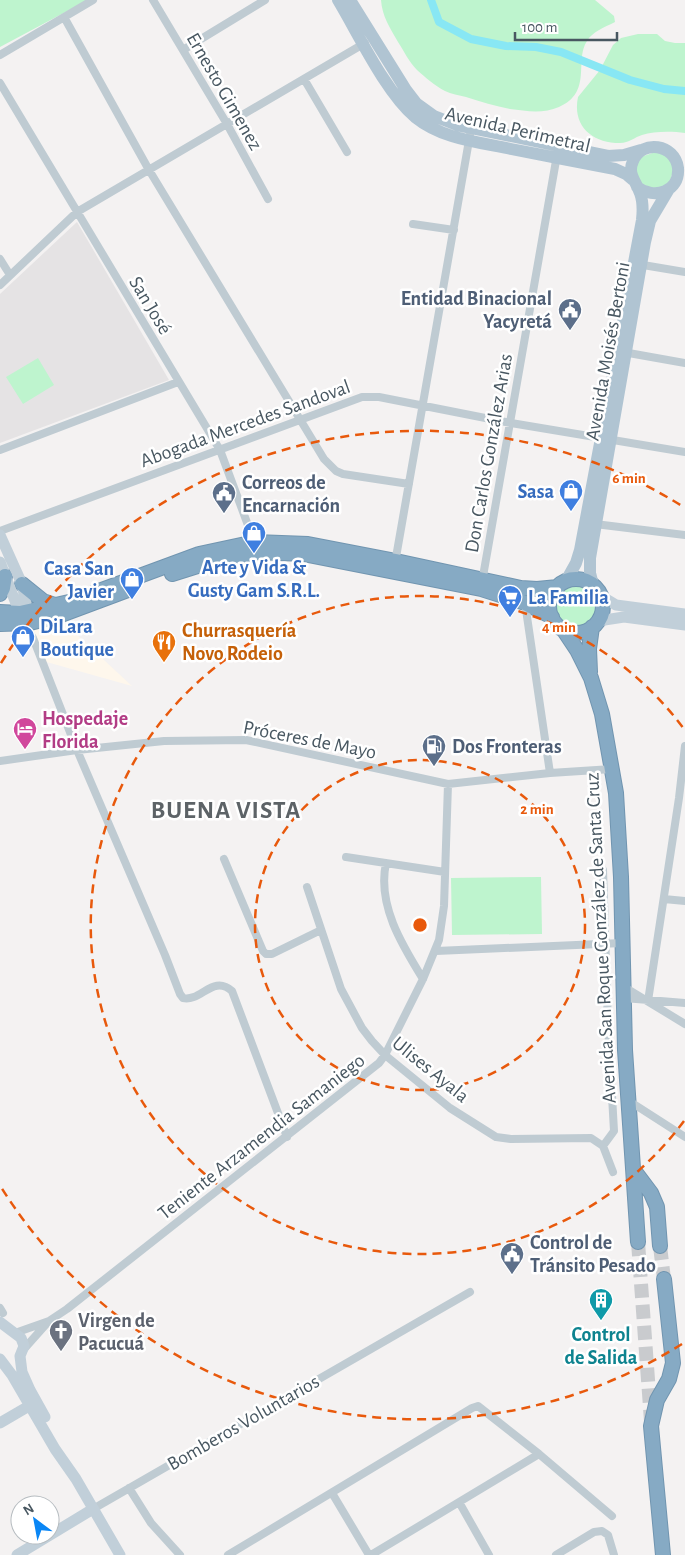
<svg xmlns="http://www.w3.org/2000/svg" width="685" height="1555" viewBox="0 0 685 1555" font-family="'Alegreya Sans',sans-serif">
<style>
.commercial{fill:#fef7ec}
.education{fill:#e5e3e4}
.green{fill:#bef4ce}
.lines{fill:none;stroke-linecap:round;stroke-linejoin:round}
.canal{stroke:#88e7f4;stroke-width:8}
.highway-tunnel{stroke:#c9cbce;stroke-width:14;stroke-dasharray:14 7;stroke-linecap:butt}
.highway-casing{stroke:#7195b0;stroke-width:16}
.street{stroke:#bfcbd2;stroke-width:8}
.secondary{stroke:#c1cfd9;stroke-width:11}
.primary{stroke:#b0c4d2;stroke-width:12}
.highway{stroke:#86aac4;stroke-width:14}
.ring{fill:none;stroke:#e8590c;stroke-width:2.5;stroke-dasharray:9 6}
.labels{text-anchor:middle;stroke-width:5;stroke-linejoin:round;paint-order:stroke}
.street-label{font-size:20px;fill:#485761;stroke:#fff}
.service-label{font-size:20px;font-weight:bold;fill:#4e5e75;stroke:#fff;text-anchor:start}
.shop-label{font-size:20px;font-weight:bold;fill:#366cbe;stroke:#fff;text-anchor:end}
.food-label{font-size:20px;font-weight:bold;fill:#c56008;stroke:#fff;text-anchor:start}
.hotel-label{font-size:20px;font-weight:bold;fill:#b23c85;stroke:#fff;text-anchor:start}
.worship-label{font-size:20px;font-weight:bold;fill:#5b616d;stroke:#fff;text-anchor:start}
.culture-label{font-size:20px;font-weight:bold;fill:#0d838f;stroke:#fff}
.district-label{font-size:25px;font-weight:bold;letter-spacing:1px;fill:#5d6367;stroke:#fff}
.centre{fill:#e8590c;stroke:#fff;stroke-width:2.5}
.ring-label{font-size:15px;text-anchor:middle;font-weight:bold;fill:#e8590c;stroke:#fff;stroke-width:5;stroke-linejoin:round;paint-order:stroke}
</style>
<rect width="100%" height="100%" fill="#f4f2f2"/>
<path class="commercial" d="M61,620L132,686L43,661L30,627Z"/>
<path class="education" d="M77,222L169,380L0,443V294Z"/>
<path class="green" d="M0,0H88L0,47Z
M381,0H595L614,16L615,22C605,27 592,32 587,41C574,61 593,92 559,107C543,114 526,111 510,109C495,106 481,102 466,97C459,95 451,94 445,91C435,86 425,77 417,70C409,62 404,51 398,42C390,28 382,16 381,0Z
M638,34H657L665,41L675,43H685V133C672,131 654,131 642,135C635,137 629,143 620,143C592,143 572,126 578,97L600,70L613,45L621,38Z
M661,150L675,165L669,184L656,190L638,182L635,163L638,158Z
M38,358L54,385L23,404L6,377Z
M554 605a22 22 0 1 1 44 0a22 22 0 1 1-44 0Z
M541,877L542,934L452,935L451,878Z"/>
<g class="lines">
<path class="canal" d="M431,0L439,22L471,39L506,46L536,47L561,52L630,80L664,89L685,91"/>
<path class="highway-tunnel" d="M638,1242L651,1421
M660,1246L664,1279"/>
<g class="highway-casing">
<path id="highway" d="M172,574L210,562L257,552L303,554L481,589L525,603L552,617
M549 606a27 27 0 1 1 54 0a27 27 0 1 1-54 0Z
M22,584L43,601L55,605
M0,594L3,588L5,576
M0,612L20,613L69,602L199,554L255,542L308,544L396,561L521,588L537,589L558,587
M0,624L30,623L61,615L128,590
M563,629L577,650L591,678L602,714L616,793L621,877L625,1050L638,1242
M590,672L589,649L592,627
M633,1169L651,1193L657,1207L660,1246
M663,1555L651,1426L657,1400L669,1379L673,1363L664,1279"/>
</g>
<path class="street" d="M153,0L227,124L268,199
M64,17L149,170L324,459L336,471L343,474L409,484
M183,50L265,0
M0,55L93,0
M304,79L347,152
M0,83L220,450L255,544
M413,224L454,230
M0,259L10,275
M637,264L685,272
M0,285L77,212L365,43
M623,352L685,363
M0,450L178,382
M595,524L685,535
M0,531L362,397H379L511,423L685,452
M395,563L471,129
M482,582L557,155
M525,603L550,773
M24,624L33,638L77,750L165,955L180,994L183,998C201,1002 213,974 232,991L287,1137
M0,761L77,750L164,741L246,740L448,784L550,773L612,769
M346,857L445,872
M224,859L263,951L266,954H272L321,930
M386,863C377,905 402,945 423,979
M307,887L341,989L362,1028L372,1041L385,1055L450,1108L496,1137L511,1139L591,1138L603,1146L613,1172
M664,899L685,901
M436,951L622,943
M624,987L685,1024
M624,998L685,1003
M648,1001L679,798L685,746
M629,1101L685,1137
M603,1146L614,1131L608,1025L603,870
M0,1308L3,1313
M15,1333L49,1321L67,1309L379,1063L385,1055L423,979L439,940L444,906L448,784
M24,1349L48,1322
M129,1488L151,1523L180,1555
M332,1493L369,1555
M459,1502L489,1555
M93,1509L470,1292
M228,1555L472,1408L478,1406L539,1454L612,1516
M371,1555L539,1454
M556,1555L594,1532L602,1531L608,1535L614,1555"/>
<path class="secondary" d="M0,535L22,584L29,619
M0,562L22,619
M601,596L616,605L685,614
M598,621L624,617L685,625
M0,1322L21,1338L24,1346L20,1356L22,1372L30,1390L45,1417
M0,1359L12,1375L55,1449L76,1479L120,1555
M0,1423L29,1406
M17,1555L93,1509"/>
<path class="primary" d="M338,0C359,35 385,91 415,117C442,139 478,142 511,149C546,156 580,162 615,169L626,174L633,180
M350,0L406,90L416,103L434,116L457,125L608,156L624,155L641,150
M566,581L576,563L580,550L642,220C643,211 643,201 640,193C636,181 627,174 633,161C642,139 675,144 678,168C680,192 654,200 637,187
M593,585L590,573V558L645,242L650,221L669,189"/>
<use href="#highway" class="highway"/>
</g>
<g class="ring">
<circle cx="420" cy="925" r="165"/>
<path d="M684 1121A329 329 0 1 1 684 729"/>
<path d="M682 1344A494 494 0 0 1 1 1187M1 663A494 494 0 0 1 682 506"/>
</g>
<defs>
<g id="civic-pin" transform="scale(1.25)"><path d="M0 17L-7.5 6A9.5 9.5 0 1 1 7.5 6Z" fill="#5c6f8a" stroke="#fff"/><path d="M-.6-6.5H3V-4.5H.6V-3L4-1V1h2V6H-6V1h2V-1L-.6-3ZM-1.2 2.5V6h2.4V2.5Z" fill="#fff"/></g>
<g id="shop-pin" transform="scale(1.25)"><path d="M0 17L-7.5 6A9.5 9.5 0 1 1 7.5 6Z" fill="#3f7fe0" stroke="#fff"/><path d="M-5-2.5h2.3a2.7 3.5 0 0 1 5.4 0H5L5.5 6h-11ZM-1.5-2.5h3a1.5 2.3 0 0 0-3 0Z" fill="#fff"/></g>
<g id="supermarket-pin" transform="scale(1.25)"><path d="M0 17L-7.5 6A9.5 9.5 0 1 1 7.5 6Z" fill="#3f7fe0" stroke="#fff"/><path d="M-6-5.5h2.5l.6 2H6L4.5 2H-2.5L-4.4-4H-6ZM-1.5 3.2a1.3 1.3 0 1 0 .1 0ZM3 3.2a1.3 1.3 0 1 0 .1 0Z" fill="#fff"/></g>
<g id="restaurant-pin" transform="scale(1.25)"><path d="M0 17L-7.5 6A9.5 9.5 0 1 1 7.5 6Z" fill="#e8710a" stroke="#fff"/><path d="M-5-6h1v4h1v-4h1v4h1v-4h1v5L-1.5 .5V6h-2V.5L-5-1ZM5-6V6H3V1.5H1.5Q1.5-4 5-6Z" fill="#fff"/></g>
<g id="hotel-pin" transform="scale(1.25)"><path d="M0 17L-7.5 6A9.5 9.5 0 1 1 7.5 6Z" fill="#d1479c" stroke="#fff"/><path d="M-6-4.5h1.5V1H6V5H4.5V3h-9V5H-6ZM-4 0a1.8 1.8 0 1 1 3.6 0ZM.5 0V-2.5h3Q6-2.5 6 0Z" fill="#fff"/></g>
<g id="fuel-pin" transform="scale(1.25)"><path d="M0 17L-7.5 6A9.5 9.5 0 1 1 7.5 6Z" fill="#5c6f8a" stroke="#fff"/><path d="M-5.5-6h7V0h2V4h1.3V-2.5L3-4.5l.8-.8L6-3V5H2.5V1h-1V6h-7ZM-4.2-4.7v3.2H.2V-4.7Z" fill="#fff"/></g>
<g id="building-pin" transform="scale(1.25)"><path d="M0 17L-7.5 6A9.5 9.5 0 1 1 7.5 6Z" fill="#0f9aa8" stroke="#fff"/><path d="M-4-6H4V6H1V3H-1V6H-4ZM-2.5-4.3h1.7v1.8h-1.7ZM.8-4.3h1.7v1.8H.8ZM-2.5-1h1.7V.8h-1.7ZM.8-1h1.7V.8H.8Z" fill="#fff"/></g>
<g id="church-pin" transform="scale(1.25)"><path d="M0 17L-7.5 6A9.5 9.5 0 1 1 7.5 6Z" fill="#6b7280" stroke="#fff"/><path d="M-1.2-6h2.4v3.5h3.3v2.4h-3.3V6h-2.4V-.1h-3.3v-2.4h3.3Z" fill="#fff"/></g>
</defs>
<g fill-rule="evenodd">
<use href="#civic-pin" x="570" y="310"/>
<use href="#shop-pin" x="571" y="491"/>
<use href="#civic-pin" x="224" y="493"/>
<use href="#shop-pin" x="254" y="533"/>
<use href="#shop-pin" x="132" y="579"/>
<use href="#supermarket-pin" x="510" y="597"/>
<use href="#shop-pin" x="23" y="637"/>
<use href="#restaurant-pin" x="164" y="642"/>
<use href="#hotel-pin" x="25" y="729"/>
<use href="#fuel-pin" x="434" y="746"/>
<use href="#civic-pin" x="512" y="1254"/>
<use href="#building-pin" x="601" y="1300"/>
<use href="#church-pin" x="61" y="1331"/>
</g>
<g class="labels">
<g class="street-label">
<text transform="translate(225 91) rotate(60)" y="7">Ernesto Gimenez</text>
<text transform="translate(518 129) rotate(13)" y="7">Avenida Perimetral</text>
<text transform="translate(151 305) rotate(59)" y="7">San José</text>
<text transform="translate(607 351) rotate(-80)" y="7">Avenida Moisés Bertoni</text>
<text transform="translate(245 423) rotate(-20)" y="7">Abogada Mercedes Sandoval</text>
<text transform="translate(488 453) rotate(-80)" y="7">Don Carlos González Arias</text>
<text transform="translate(310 739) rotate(11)" y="7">Próceres de Mayo</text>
<text transform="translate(600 938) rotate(-93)" y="7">Avenida San Roque González de Santa Cruz</text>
<text transform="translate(431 1069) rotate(39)" y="7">Ulises Ayala</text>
<text transform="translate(261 1136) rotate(-38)" y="7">Teniente Arzamendia Samaniego</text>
<text transform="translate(243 1422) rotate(-30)" y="7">Bomberos Voluntarios</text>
</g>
<g class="service-label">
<text x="552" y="305" text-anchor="end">Entidad Binacional<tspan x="552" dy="23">Yacyretá</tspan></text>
<text x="242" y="489">Correos de<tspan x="242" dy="23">Encarnación</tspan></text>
<text x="452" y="753">Dos Fronteras</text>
<text x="530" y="1249">Control de<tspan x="530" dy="23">Tránsito Pesado</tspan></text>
</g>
<g class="shop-label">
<text x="554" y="498">Sasa</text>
<text x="254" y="574" text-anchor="middle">Arte y Vida &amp;<tspan x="254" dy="23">Gusty Gam S.R.L.</tspan></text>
<text x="114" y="575">Casa San<tspan x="114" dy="23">Javier</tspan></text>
<text x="528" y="604" text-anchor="start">La Familia</text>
<text x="40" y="633" text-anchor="start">DiLara<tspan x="40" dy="23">Boutique</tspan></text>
</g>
<g class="food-label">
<text x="182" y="637">Churrasquería<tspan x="182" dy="23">Novo Rodeio</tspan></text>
</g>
<g class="hotel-label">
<text x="42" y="725">Hospedaje<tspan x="42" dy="23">Florida</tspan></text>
</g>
<g class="worship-label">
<text x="78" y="1327">Virgen de<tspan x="78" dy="23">Pacucuá</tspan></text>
</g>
<g class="culture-label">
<text x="601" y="1341">Control<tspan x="601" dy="23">de Salida</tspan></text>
</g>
<g class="district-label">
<text x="226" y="818">BUENA VISTA</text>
</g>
</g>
<circle cx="420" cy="925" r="8" class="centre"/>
<g class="ring-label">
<text x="629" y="483">6 min</text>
<text x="559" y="632">4 min</text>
<text x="537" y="814">2 min</text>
</g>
<g transform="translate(35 1520) rotate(328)"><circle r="24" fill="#ffffff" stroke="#b6bcc0"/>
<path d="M0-4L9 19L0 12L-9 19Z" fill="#0a86f5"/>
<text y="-8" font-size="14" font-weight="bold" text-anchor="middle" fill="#485761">N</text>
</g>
<path d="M515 32v8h102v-8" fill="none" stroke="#485761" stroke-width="2.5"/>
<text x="522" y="32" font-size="15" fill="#485761" stroke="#ffffff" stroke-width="4" paint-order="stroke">100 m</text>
</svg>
